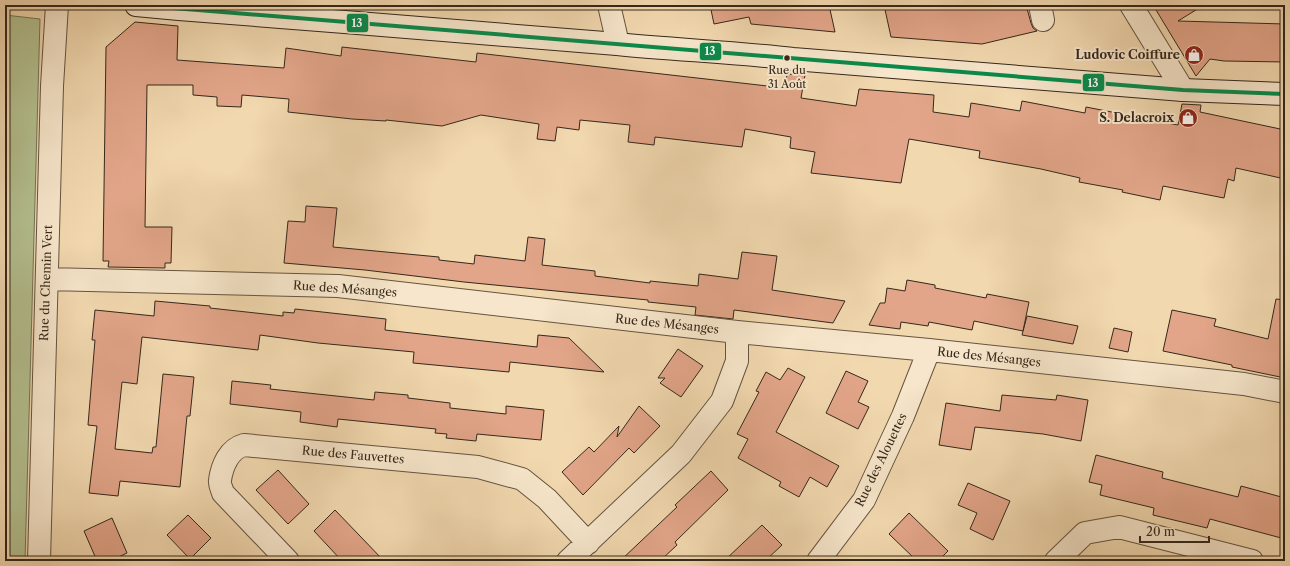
<svg xmlns="http://www.w3.org/2000/svg" width="1290" height="566" viewBox="0 0 1290 566" font-family="'Libre Caslon Text',serif">
<style>
.green{fill:#b4c090;stroke:#747456}
.building{fill:#e2a589;stroke:#35281b}
.lines{fill:none;stroke-linecap:round;stroke-linejoin:round}
.street-casing{stroke:#645440;stroke-width:24}
.secondary-casing{stroke:#35281b;stroke-width:24}
.street{stroke:#f7e6cb;stroke-width:22}
.secondary{stroke:#f7e6cb;stroke-width:22}
.bus-1-casing{stroke:#f7e6cb;stroke-width:7}
.bus-1{stroke:#088a4b;stroke-width:4}
.bus-dot{fill:#35281b;stroke:#f7e6cb;stroke-width:1.5}
.labels{text-anchor:middle;stroke-width:4;stroke-linejoin:round;paint-order:stroke}
.bus-label{font-size:11px;fill:#35281b;stroke:#f7e6cb}
.poi-label{font-size:12px;font-weight:bold;fill:#35281b;stroke:#f7e6cb;text-anchor:end}
.street-label{font-size:12px;fill:#35281b;stroke:#f7e6cb}
.line-badge{stroke:#f7e6cb;stroke-width:1.5}
.badge-label{font-size:11px;text-anchor:middle;font-weight:bold;fill:#fff}
</style>
<rect width="100%" height="100%" fill="#f2d8af"/>
<filter id="stains"><feTurbulence type="fractalNoise" baseFrequency=".005" numOctaves="4"/><feColorMatrix values="0 0 0 0 .2 0 0 0 0 .09 0 0 0 0 .02 0 0 0 .5 -.17"/></filter>
<radialGradient id="worn" r=".72"><stop offset=".6" stop-color="#630" stop-opacity="0"/><stop offset="1" stop-color="#630" stop-opacity=".3"/></radialGradient>
<path class="green" d="M5,15L40,19L25,561H5Z"/>
<path class="building" d="M710,5H829L835,32L751,24L749,17L714,24Z
M884,5H1026L1031,23L1033,28L1037,31L982,44L891,37Z
M1153,5H1204L1178,21L1285,24V62L1224,61L1210,59L1196,76Z
M135,22L178,26L177,60L284,68L286,48L341,56L342,47L476,62L477,53L785,88L787,74L805,75L801,98L856,106L859,89L934,95L933,112L969,117L971,103L1020,111L1022,101L1085,113L1086,107L1178,125L1182,104L1201,105L1200,112L1285,130V179L1236,168L1234,181L1228,179L1224,198L1163,186L1160,200L1122,192L1123,190L1079,182L1080,178L1041,169L979,158L980,151L909,139L901,183L811,173L815,152L790,148L791,137L745,129L742,147L655,137L654,145L628,142L630,125L580,120L579,130L557,127L555,141L537,139L539,124L481,115L442,126L386,120V121L352,119L288,112L289,99L242,95L241,107L217,106V97L193,95V85H147L145,227H172L171,263H165V268L108,267L109,261H103L106,47Z
M306,206L337,208L333,247L439,257V260L474,264L475,255L525,261L528,237L545,239L542,265L595,271V276L650,283V281L698,286L699,274L738,279L742,252L777,256L772,290L845,301L833,323L734,310L733,319L695,315L696,307L648,302V300L464,282L365,270L284,263L288,221L305,222Z
M907,280L935,285V288L986,298L987,294L1029,302L1023,331L974,321L972,330L929,322L928,326L901,322L900,329L869,325L880,303H885L887,288L905,291Z
M1276,299L1285,300V378L1232,367V365L1163,351L1172,310L1216,319L1214,326L1268,339Z
M155,301L210,306V308L283,316V312L294,313L295,309L386,319L385,330L537,347L538,335L569,338L604,372L510,362L509,372L413,363L414,352L318,343L260,335L258,350L142,337L137,384L122,382L115,449L152,453L153,447H156L163,374L194,377L190,416H187L180,487L120,481L118,496L89,493L97,426L88,425L95,340H92L95,310L154,316Z
M1027,316L1078,326L1073,344L1022,335Z
M1114,328L1132,332L1128,352L1109,348Z
M678,349L703,366L681,397L660,383L665,378H658Z
M788,368L805,377L776,432L839,466L827,487L810,477L799,497L779,486L781,482L738,458L748,439L737,434L759,392L756,391L766,372L780,380Z
M846,371L868,381L858,402L869,407L858,429L826,413Z
M232,381L271,385L270,389L374,400L375,392L408,395V398L450,403V408L506,414V406L544,410L541,440L477,434L476,441L446,438L447,434L435,433L436,429L338,419L337,427L300,422L301,412L230,404Z
M1002,395L1056,400L1057,395L1088,400L1081,441L1043,434L975,427L971,450L939,445L946,403L1000,411Z
M639,406L660,426L634,453L629,448L583,495L562,472L589,447L594,452L619,426L617,437Z
M1096,455L1163,472L1162,478L1238,497L1241,486L1285,498V539L1210,519L1207,528L1153,515L1154,508L1100,495L1102,485L1089,482Z
M278,470L309,504L288,524L256,490Z
M711,471L728,490L675,542L677,545L660,561H620L677,507L675,505Z
M968,483L1010,501L993,540L970,529L977,513L958,505Z
M335,510L384,561H342L314,531Z
M909,513L948,551L938,561H917L889,534Z
M188,515L211,538L190,559L167,535Z
M112,518L127,553L110,561H97L84,531Z
M762,525L782,545L765,561H724Z"/>
<g class="lines">
<g class="street-casing">
<path id="street" d="M609,5L618,44
M1040,5L1043,20
M1131,5L1183,90
M47,279L338,286L737,332L929,350L1244,384L1285,392
M39,561L52,86L57,5
M288,561L223,493C222,489 219,484 220,480C222,466 229,449 244,445L478,467L522,479L547,499L588,543
M568,561L681,454L722,401L737,361V332
M818,561L864,500L903,416L929,350
M1056,561L1085,533L1119,527L1252,561"/>
</g>
<g class="secondary-casing">
<path id="secondary" d="M136,5L179,9C325,21 471,31 617,44C676,50 735,52 793,59L1183,90L1285,94"/>
</g>
<use href="#street" class="street"/>
<use href="#secondary" class="secondary"/>
<g class="bus-1-casing">
<path id="bus-1" d="M136,5L1183,90L1285,94"/>
</g>
<use href="#bus-1" class="bus-1"/>
</g>
<defs>
<g id="shop-disc" transform="scale(1)"><circle r="9.5" fill="#8f2418" stroke="#f7e6cb"/><path d="M-5-2.5h2.3a2.7 3.5 0 0 1 5.4 0H5L5.5 6h-11ZM-1.5-2.5h3a1.5 2.3 0 0 0-3 0Z" fill="#fff"/></g>
</defs>
<g fill-rule="evenodd">
<use href="#shop-disc" x="1194" y="55"/>
<use href="#shop-disc" x="1188" y="118"/>
</g>
<circle class="bus-dot" cx="787" cy="58" r="3.5"/>
<g class="labels">
<g class="bus-label">
<text x="787" y="74">Rue du<tspan x="787" dy="14">31 Août</tspan></text>
</g>
<g class="poi-label">
<text x="1180" y="59">Ludovic Coiffure</text>
<text x="1174" y="122">S. Delacroix</text>
</g>
<g class="street-label">
<text transform="translate(46 283) rotate(-88)" y="4">Rue du Chemin Vert</text>
<text transform="translate(345 289) rotate(4)" y="4">Rue des Mésanges</text>
<text transform="translate(667 324) rotate(6)" y="4">Rue des Mésanges</text>
<text transform="translate(989 357) rotate(6)" y="4">Rue des Mésanges</text>
<text transform="translate(353 455) rotate(5)" y="4">Rue des Fauvettes</text>
<text transform="translate(881 460) rotate(-64)" y="4">Rue des Alouettes</text>
</g>
</g>
<g class="line-badge">
<rect x="346" y="13" width="23" height="20" rx="4" fill="#088a4b"/>
<rect x="699" y="42" width="23" height="19" rx="4" fill="#088a4b"/>
<rect x="1082" y="73" width="23" height="19" rx="4" fill="#088a4b"/>
</g>
<g class="badge-label">
<text x="357" y="27">13</text>
<text x="710" y="55">13</text>
<text x="1093" y="87">13</text>
</g>
<rect width="1290" height="566" fill="none" stroke="#f2d8af" stroke-width="20"/>
<rect x="6" y="6" width="1278" height="554" fill="none" stroke="#35281b" stroke-width="2"/>
<rect x="10" y="10" width="1270" height="546" fill="none" stroke="#35281b"/>
<path d="M1140 536v6h69v-6" fill="none" stroke="#35281b" stroke-width="2"/>
<text x="1146" y="536" font-size="12" fill="#35281b" stroke="#f7e6cb" stroke-width="3" paint-order="stroke">20 m</text>
<rect width="100%" height="100%" filter="url(#stains)"/>
<rect width="100%" height="100%" fill="url(#worn)"/>
</svg>
